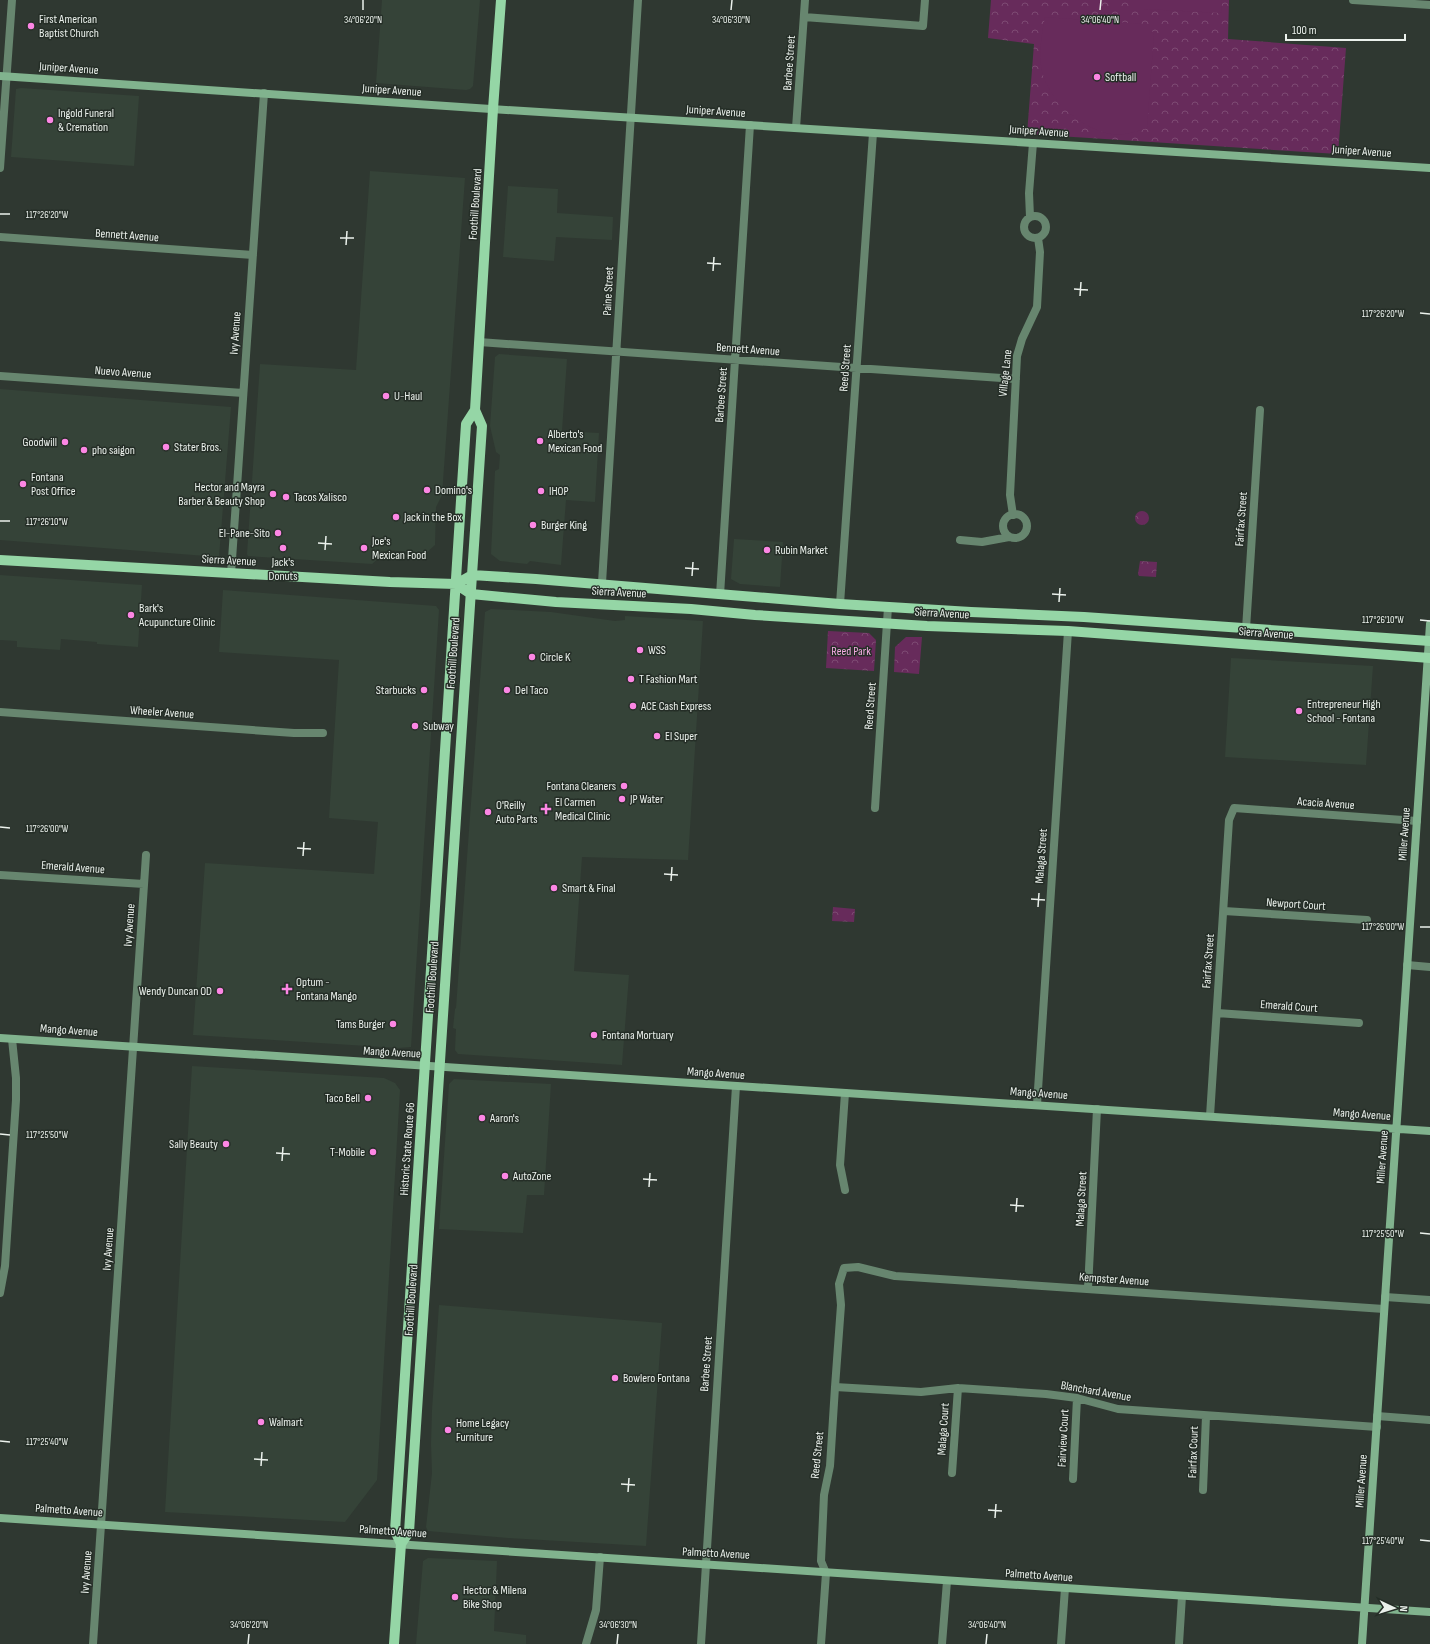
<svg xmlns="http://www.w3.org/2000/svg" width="1430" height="1644" viewBox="0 0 1430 1644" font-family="'Sofia Sans Condensed',sans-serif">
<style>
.built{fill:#354338}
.park{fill:url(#park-crowns)}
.pitch{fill:#672b5b}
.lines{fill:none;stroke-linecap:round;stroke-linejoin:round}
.street{stroke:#67866f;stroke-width:8}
.secondary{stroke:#81b38e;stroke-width:8}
.primary{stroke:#95d6a6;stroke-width:10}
.ticks{fill:none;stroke:#ebf1ec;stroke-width:1.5}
.poi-dot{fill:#fc86e4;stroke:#252e27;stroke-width:1.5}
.labels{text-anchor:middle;stroke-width:3;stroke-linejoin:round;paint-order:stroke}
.poi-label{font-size:12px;fill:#ebf1ec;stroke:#252e27;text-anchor:start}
.street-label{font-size:12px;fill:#ebf1ec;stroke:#252e27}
.park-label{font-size:12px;fill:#f5abe3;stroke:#252e27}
.ticks-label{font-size:10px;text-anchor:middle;fill:#ebf1ec;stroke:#252e27;stroke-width:3;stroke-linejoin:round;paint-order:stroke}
</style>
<defs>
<pattern id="park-crowns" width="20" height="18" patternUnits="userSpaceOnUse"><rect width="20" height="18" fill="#672b5b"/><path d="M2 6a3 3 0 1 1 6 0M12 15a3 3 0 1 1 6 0" fill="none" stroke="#7d4a73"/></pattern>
</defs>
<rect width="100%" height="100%" fill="#2f3831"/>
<path class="built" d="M382,0H480L473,86L470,89L466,90L376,83Z
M21,88L139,96L134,166L11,157L16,89Z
M370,171L465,178L442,495L436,507L435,545L426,553L388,550L372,564L248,556L247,554L260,364L356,370Z
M508,186L558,189L557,213L613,217L612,240L556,237L554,261L503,257Z
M499,354L567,359L562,431L599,433L595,502L566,500L561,565L530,561L527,564L500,561L491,554L495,471L499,469L500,455L496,452L490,426L495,357Z
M0,389L231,407L219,557L0,540Z
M734,539L783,542L780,587L740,584L731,579Z
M0,575L142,585L138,647L97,644V642L61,639L60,650L17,647V641L0,640Z
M223,590L436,606L439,610L411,1047L398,1048L193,1035L205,863L374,874L378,822L329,818L339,660L219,652Z
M491,609L551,612L615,621L625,620V616L703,621L688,860L582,857L574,971L629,975L622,1065L458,1054L455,1050L456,1029L453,1028L455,1009L456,1008L485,612Z
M1231,658L1373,666L1366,765L1225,757Z
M192,1066L384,1078L395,1083L400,1090L377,1480L345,1522L165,1512Z
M454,1079L551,1084L544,1195H527L523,1233L439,1229L449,1084Z
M439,1305L662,1323L646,1546L508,1538L428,1531L426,1527L432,1473L431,1444L432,1410Z
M428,1558L497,1561L494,1631L526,1635V1644H416L423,1561Z"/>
<path class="park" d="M991,0H1229L1228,39L1346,48L1338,154L1027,134L1034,44L988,38Z
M1135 518a7 7 0 1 1 14 0a7 7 0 1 1-14 0Z
M1140,561L1157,562L1156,577L1139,576L1138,574Z
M828,631L869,633L876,640L874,671L826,668Z
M906,637H922L919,674L894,672L895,647Z
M833,907L855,909L854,922L832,921Z"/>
<path class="pitch" d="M1134,0H1222L1221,13L1144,9Z
M1045,17L1144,24L1154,33L1147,128C1135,132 1123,136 1111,134C1081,129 1044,97 1041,65C1039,49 1042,33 1045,17Z"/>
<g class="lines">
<path class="street" d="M1353,0L1430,5
M804,17L923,26L925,0
M796,128L805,0
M0,168L12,0
M1024 227a11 11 0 1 1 22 0a11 11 0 1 1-22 0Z
M1030,217L1029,193L1033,143
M0,237L253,255
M479,342L1016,379
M0,376L243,393
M1003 526a12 12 0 1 1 24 0a12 12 0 1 1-24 0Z
M1013,515L1010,495L1017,356L1022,339L1037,307L1040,252L1038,238
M960,540L982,542L1009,537
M231,574L264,93
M602,583L638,0
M720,595L750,125
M840,604L873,133
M1246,629L1260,410
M0,712L294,733H323
M875,808L888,607
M0,875L144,884
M1224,911L1367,920
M1407,965L1430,967
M1217,1013L1359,1023
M1037,1105L1068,631
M1210,1116L1229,820L1234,808L1417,821
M845,1190L840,1165L845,1093
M1088,1289L1097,1109
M0,1293L5,1266L16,1100V1078L12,1039
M1385,1297L1430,1300
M835,1387L921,1392L958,1388L1046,1394L1077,1398L1118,1409L1377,1427
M1377,1416L1430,1420
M952,1473L958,1388
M1073,1479L1077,1398
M1203,1490L1206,1416
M93,1644L146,855
M586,1644L596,1610L600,1557
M701,1644L736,1086
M821,1644L826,1573L821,1561L824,1495L830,1466L835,1387L841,1305L839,1284L844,1268L858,1267L895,1276L1384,1309
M942,1644L947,1581
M1061,1644L1065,1588
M1179,1644L1182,1596"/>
<path class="secondary" d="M0,76L476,108L1430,168
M0,1038L1430,1131
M0,1518L1430,1612
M1362,1644L1430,624"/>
<path class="primary" d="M0,560L390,582L456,584L472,575L536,579L840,604L971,612L1084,617L1430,641
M456,584L471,594L556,602L691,609L755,615L927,626L1068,631L1430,658
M401,1544L395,1531L462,485L466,424L475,410
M394,1644L401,1544L409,1532L472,575L482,426L475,410L493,109L501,0"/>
</g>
<path class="ticks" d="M363,10V0M731,10L732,0M1100,10L1101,0M0,214H10M340,238H354M346,245L347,231M707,263L721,264M713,271L714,257M1074,289L1088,290M1080,296L1081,282M1420,313L1430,314M0,521H10M318,543L332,544M325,550L326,536M685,568L699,569M692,576L693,562M1052,594L1066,595M1059,602L1060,588M1420,620L1430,621M0,827L10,828M297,848L311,849M303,856L304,842M664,874L678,875M671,881L672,867M1031,899L1045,900M1038,907L1039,893M1420,927H1430M0,1134L10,1135M276,1153L290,1154M282,1161L283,1147M643,1179L657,1180M649,1187L650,1173M1010,1205L1024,1206M1016,1212L1017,1198M1420,1233L1430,1234M0,1441L10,1442M254,1459L268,1460M261,1466L262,1452M621,1484L635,1485M628,1492L629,1478M988,1510L1002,1511M995,1518L996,1504M1420,1540L1430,1541M248,1644L249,1634M617,1644L618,1634M986,1644L987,1634"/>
<g class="poi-dot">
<circle cx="31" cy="26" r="4"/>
<circle cx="1097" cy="77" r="4"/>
<circle cx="50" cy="120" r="4"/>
<circle cx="386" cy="396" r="4"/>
<circle cx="540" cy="441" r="4"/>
<circle cx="65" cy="442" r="4"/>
<circle cx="166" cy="447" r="4"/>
<circle cx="84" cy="450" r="4"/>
<circle cx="23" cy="484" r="4"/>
<circle cx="427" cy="490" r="4"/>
<circle cx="541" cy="491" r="4"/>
<circle cx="273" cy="494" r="4"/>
<circle cx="286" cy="497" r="4"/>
<circle cx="396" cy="517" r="4"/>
<circle cx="533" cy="525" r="4"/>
<circle cx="278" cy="533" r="4"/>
<circle cx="283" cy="548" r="4"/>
<circle cx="364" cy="548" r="4"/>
<circle cx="767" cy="550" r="4"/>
<circle cx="131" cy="615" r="4"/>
<circle cx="640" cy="650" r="4"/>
<circle cx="532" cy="657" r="4"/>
<circle cx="631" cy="679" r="4"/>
<circle cx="424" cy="690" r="4"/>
<circle cx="507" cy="690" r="4"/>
<circle cx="633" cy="706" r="4"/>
<circle cx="1299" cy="711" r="4"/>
<circle cx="415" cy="726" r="4"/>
<circle cx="657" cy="736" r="4"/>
<circle cx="624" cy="786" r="4"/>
<circle cx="622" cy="799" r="4"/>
<path d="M544 803h4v4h4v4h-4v4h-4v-4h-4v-4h4z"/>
<circle cx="488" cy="812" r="4"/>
<circle cx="554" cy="888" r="4"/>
<path d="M285 983h4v4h4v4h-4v4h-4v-4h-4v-4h4z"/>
<circle cx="220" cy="991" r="4"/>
<circle cx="393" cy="1024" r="4"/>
<circle cx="594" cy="1035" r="4"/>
<circle cx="368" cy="1098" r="4"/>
<circle cx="482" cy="1118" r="4"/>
<circle cx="226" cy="1144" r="4"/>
<circle cx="373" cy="1152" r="4"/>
<circle cx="505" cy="1176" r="4"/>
<circle cx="615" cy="1378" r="4"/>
<circle cx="261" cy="1422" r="4"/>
<circle cx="448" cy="1430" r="4"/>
<circle cx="455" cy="1597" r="4"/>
</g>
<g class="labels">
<g class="poi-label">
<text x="39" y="23">First American<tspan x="39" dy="14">Baptist Church</tspan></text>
<text x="1105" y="81">Softball</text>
<text x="58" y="117">Ingold Funeral<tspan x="58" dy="14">&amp; Cremation</tspan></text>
<text x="394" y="400">U-Haul</text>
<text x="548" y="438">Alberto's<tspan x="548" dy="14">Mexican Food</tspan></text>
<text x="57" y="446" text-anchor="end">Goodwill</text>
<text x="174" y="451">Stater Bros.</text>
<text x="92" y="454">pho saigon</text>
<text x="31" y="481">Fontana<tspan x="31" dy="14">Post Office</tspan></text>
<text x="265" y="491" text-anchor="end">Hector and Mayra<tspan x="265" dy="14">Barber &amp; Beauty Shop</tspan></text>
<text x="435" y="494">Domino's</text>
<text x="549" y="495">IHOP</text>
<text x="294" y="501">Tacos Xalisco</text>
<text x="404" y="521">Jack in the Box</text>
<text x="541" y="529">Burger King</text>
<text x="270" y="537" text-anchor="end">El-Pane-Sito</text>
<text x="372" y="545">Joe's<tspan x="372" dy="14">Mexican Food</tspan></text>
<text x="775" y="554">Rubin Market</text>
<text x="283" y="566" text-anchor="middle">Jack's<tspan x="283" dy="14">Donuts</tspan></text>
<text x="139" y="612">Bark's<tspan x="139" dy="14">Acupuncture Clinic</tspan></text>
<text x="648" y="654">WSS</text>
<text x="540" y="661">Circle K</text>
<text x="639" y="683">T Fashion Mart</text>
<text x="416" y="694" text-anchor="end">Starbucks</text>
<text x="515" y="694">Del Taco</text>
<text x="1307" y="708">Entrepreneur High<tspan x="1307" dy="14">School - Fontana</tspan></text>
<text x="641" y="710">ACE Cash Express</text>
<text x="423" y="730">Subway</text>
<text x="665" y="740">El Super</text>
<text x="616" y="790" text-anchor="end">Fontana Cleaners</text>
<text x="630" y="803">JP Water</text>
<text x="555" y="806">El Carmen<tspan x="555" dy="14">Medical Clinic</tspan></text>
<text x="496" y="809">O'Reilly<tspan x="496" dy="14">Auto Parts</tspan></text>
<text x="562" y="892">Smart &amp; Final</text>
<text x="296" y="986">Optum -<tspan x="296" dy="14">Fontana Mango</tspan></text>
<text x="212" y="995" text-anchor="end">Wendy Duncan OD</text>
<text x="385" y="1028" text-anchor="end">Tams Burger</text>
<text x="602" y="1039">Fontana Mortuary</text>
<text x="360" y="1102" text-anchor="end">Taco Bell</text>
<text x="490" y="1122">Aaron's</text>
<text x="218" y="1148" text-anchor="end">Sally Beauty</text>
<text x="365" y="1156" text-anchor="end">T-Mobile</text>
<text x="513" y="1180">AutoZone</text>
<text x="623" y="1382">Bowlero Fontana</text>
<text x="269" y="1426">Walmart</text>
<text x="456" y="1427">Home Legacy<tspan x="456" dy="14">Furniture</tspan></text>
<text x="463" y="1594">Hector &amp; Milena<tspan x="463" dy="14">Bike Shop</tspan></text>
</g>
<g class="street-label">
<text transform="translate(789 63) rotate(-86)" y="4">Barbee Street</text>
<text transform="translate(69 68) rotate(4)" y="4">Juniper Avenue</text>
<text transform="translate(392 90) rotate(4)" y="4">Juniper Avenue</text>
<text transform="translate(716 111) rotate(4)" y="4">Juniper Avenue</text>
<text transform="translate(1039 131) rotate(4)" y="4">Juniper Avenue</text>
<text transform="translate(1362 151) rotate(4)" y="4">Juniper Avenue</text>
<text transform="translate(475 204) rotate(-86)" y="4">Foothill Boulevard</text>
<text transform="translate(127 235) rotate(4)" y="4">Bennett Avenue</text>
<text transform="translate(608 291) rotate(-87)" y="4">Paine Street</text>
<text transform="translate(235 333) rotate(-86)" y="4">Ivy Avenue</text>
<text transform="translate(748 349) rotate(4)" y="4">Bennett Avenue</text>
<text transform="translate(845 368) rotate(-86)" y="4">Reed Street</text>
<text transform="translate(123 372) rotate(4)" y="4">Nuevo Avenue</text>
<text transform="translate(1005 373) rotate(-84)" y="4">Village Lane</text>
<text transform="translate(721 395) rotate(-86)" y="4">Barbee Street</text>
<text transform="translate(1241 519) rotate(-86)" y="4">Fairfax Street</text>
<text transform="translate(229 560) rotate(3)" y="4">Sierra Avenue</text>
<text transform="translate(619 592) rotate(3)" y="4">Sierra Avenue</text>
<text transform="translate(942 613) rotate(3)" y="4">Sierra Avenue</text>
<text transform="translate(1266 633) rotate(4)" y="4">Sierra Avenue</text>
<text transform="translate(453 653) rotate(-86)" y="4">Foothill Boulevard</text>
<text transform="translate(870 706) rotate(-86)" y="4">Reed Street</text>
<text transform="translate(162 712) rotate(4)" y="4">Wheeler Avenue</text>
<text transform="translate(1326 803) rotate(4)" y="4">Acacia Avenue</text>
<text transform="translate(1404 834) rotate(-86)" y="4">Miller Avenue</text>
<text transform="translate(1041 856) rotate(-86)" y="4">Malaga Street</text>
<text transform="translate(73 867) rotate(4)" y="4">Emerald Avenue</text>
<text transform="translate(1296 904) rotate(4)" y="4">Newport Court</text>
<text transform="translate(129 925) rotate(-86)" y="4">Ivy Avenue</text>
<text transform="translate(1208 961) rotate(-86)" y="4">Fairfax Street</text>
<text transform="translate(432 977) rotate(-86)" y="4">Foothill Boulevard</text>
<text transform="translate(1289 1006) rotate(4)" y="4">Emerald Court</text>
<text transform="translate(69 1030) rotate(4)" y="4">Mango Avenue</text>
<text transform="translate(392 1052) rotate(3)" y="4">Mango Avenue</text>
<text transform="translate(716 1073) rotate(4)" y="4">Mango Avenue</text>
<text transform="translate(1039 1093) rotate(4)" y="4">Mango Avenue</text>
<text transform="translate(1362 1114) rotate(4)" y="4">Mango Avenue</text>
<text transform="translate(407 1149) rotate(-86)" y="4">Historic State Route 66</text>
<text transform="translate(1382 1157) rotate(-86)" y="4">Miller Avenue</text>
<text transform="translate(1081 1199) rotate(-87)" y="4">Malaga Street</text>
<text transform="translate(108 1249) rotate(-86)" y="4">Ivy Avenue</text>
<text transform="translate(1114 1279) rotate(4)" y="4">Kempster Avenue</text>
<text transform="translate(411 1300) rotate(-86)" y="4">Foothill Boulevard</text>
<text transform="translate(706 1364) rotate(-86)" y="4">Barbee Street</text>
<text transform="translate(1096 1391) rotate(10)" y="4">Blanchard Avenue</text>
<text transform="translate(943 1429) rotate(-86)" y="4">Malaga Court</text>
<text transform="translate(1063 1438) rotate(-87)" y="4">Fairview Court</text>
<text transform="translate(1193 1452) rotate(-88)" y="4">Fairfax Court</text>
<text transform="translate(817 1455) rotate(-84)" y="4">Reed Street</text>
<text transform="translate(1361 1481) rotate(-86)" y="4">Miller Avenue</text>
<text transform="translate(69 1510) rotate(4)" y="4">Palmetto Avenue</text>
<text transform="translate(393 1531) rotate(4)" y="4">Palmetto Avenue</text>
<text transform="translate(716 1553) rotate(3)" y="4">Palmetto Avenue</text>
<text transform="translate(86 1572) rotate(-86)" y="4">Ivy Avenue</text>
<text transform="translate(1039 1575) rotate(4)" y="4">Palmetto Avenue</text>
</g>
<g class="park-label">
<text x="851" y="655">Reed Park</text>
</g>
</g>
<g class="ticks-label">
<text x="363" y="23">34°06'20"N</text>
<text x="731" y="23">34°06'30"N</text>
<text x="1100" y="23">34°06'40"N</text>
<text x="47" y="218">117°26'20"W</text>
<text x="1383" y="317">117°26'20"W</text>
<text x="47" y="525">117°26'10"W</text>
<text x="1383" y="623">117°26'10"W</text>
<text x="47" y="832">117°26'00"W</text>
<text x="1383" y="930">117°26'00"W</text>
<text x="47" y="1138">117°25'50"W</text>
<text x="1383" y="1237">117°25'50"W</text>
<text x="47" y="1445">117°25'40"W</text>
<text x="1383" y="1544">117°25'40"W</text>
<text x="249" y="1628">34°06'20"N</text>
<text x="618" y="1628">34°06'30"N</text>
<text x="987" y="1628">34°06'40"N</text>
</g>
<g transform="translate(1394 1608) rotate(94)" stroke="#252e27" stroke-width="3" paint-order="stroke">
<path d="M0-3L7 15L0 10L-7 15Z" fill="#ebf1ec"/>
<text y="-6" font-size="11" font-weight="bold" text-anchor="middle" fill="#ebf1ec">N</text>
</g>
<path d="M1286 34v6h119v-6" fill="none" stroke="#ebf1ec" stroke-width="2"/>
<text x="1292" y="34" font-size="12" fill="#ebf1ec" stroke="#252e27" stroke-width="3" paint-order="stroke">100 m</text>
</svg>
